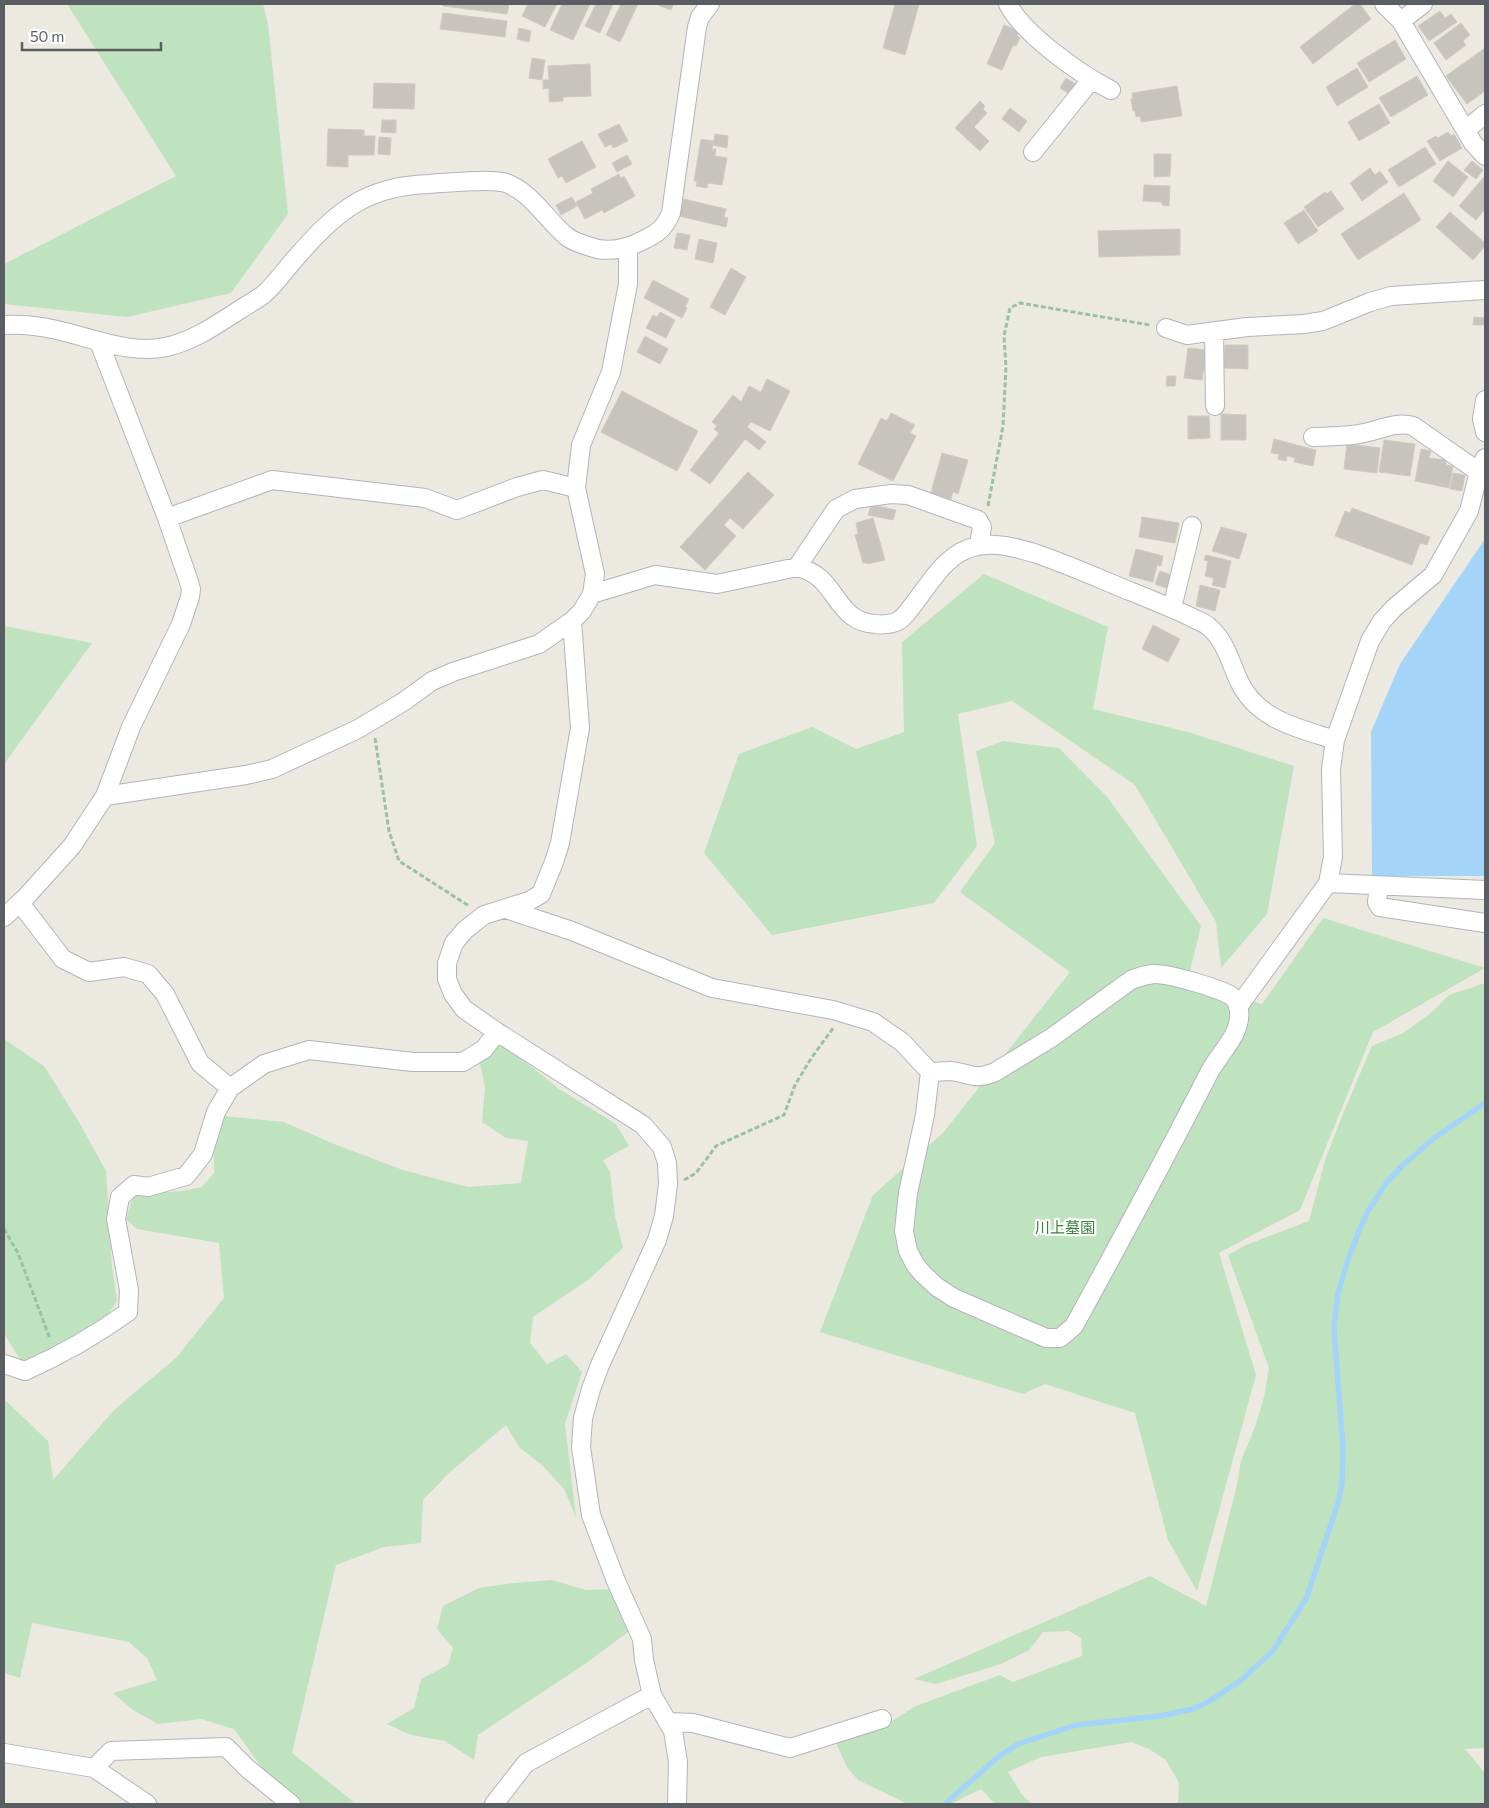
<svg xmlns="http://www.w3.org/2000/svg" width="1489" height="1808" viewBox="0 0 1489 1808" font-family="Commissioner,'Noto Sans JP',sans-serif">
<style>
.green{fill:#bfe2bf}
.water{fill:#a4d5f9}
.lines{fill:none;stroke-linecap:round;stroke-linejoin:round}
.stream{stroke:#a4d5f9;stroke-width:5.5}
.building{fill:#c7c4be;stroke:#d0cbc0}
.street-casing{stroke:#b2b4b8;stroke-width:20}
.path{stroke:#99c2a4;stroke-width:3;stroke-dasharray:5 2.5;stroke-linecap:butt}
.street{stroke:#fff;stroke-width:18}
.labels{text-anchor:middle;stroke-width:4.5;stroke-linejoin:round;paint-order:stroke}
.park-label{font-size:15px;fill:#3a803d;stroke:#fff}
</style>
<rect width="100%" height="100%" fill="#ece9e1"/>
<path class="green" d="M67,4H263L268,24L288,214L231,293L127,317L4,304V264L176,176Z
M984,574L1108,627L1093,709L1188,732L1294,766L1267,914L1221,968L1216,922L1135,785L1012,701L958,714L977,846L934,903L772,935L704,853L739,754L812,727L856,749L904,732L902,642Z
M4,626L92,643L4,764Z
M1003,741L1059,748L1108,798L1201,926L1187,983L1262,1004L1323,918L1485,968L1373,1032L1300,1210L1219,1253L1256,1375L1197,1591L1168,1540L1135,1413L1045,1384L1023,1394L820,1332L873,1195L943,1133L1070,972L960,892L995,843L976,751Z
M1485,983V1748L1465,1749L1485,1773V1804H1178L1179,1783L1166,1760L1149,1749L1131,1742L1041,1757L1008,1772L1022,1795L1032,1804H995L981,1789L951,1804H908L858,1780L847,1767L836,1743L887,1724L916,1706L1000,1675L1013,1682L1082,1656L1081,1638L1069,1631L1043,1632L1029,1650L1001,1664L936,1684L914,1679L1150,1576L1206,1606L1237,1485L1241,1461L1255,1427L1264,1397L1269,1368L1228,1255L1246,1245L1309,1221L1325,1160L1342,1116L1372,1046L1403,1033L1431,1013L1449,995Z
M4,1039L44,1066L79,1122L106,1171L112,1266L117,1301L103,1322L22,1363L4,1333Z
M502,1043L559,1089L616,1124L629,1146L603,1160L610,1172L615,1216L623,1248L588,1280L533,1317L530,1343L547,1364L566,1354L582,1372L565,1424L576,1517L564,1489L542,1465L520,1448L506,1425L450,1472L423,1500L421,1543L384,1547L336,1565L292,1753L354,1802L341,1804H294L265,1772L234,1729L201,1719L158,1724L133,1710L113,1693L157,1680L147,1658L129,1642L32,1623L20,1678L4,1673V1399L48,1441L53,1480L114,1410L176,1358L224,1298L219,1243L137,1229L126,1219L134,1194L182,1191L202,1187L214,1173V1115L284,1122L334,1144L403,1170L468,1187L521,1183L528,1141L506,1138L482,1122L485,1087L479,1058Z
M552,1580L586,1590L623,1589L636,1626L585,1664L478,1735L474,1760L445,1741L411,1735L387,1724L414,1708L421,1679L448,1665L453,1648L437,1629L443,1606L479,1588L514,1583Z"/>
<path class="water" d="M1485,539V876H1372L1371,732L1400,664Z"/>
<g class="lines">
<path class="stream" d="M945,1804L998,1757L1018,1744L1076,1725L1160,1716L1193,1709L1208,1702L1240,1681L1272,1652L1306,1599L1338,1503L1342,1483L1343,1449L1334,1328L1338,1293L1348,1260L1358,1233L1368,1211L1387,1182L1403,1165L1433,1139L1485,1103"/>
</g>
<path class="building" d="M443,4H509L507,14L443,6Z
M528,4H557L545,27L522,16Z
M562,4H590L573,40L550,30Z
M596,4H613L600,33L585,26Z
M621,4H638L620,42L606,35Z
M659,4H673L671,10L658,5Z
M895,4H919L905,55L883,48Z
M1355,4H1360L1371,19L1313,64L1300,47Z
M1440,11L1445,18L1451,14L1457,22L1429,41L1418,26Z
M443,13L507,21L505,37L440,29Z
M1461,23L1470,35L1463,41L1466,45L1446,60L1434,43Z
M1004,25L1019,31L1017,36L1020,38L1016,46L1013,45L1002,70L987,64Z
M519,28L531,31L529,42L517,39Z
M1395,40L1406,59L1369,82L1357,63Z
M1485,48V91L1467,104L1446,76Z
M532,58L545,60L542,80L529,78Z
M590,64L591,96L563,97V101L549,102V88L543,89V80H549L548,66Z
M1357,68L1368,87L1337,106L1326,87Z
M1417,76L1428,95L1391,117L1379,98Z
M1066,78L1079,86L1073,96L1060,88Z
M374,83L415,84L414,109L373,108Z
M1177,86L1182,116L1141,122L1140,116L1136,117L1135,111H1133L1131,99H1133L1132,93Z
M980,101L985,106L983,109L987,113L974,127L989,141L980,151L955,128Z
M1379,104L1390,123L1359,141L1348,122Z
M1010,108L1027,121L1019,132L1002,119Z
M382,120H396V133L381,132Z
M619,124L628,141L613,148L611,144L605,147L598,134Z
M328,129L364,130V136H375L374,155H348V167L327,166Z
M1448,132L1451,136L1454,134L1462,148L1440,161L1427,141L1436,136L1438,138Z
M715,134L728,136L727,148L713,145Z
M379,137L391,138L390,155L378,154Z
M701,139L713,141L712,149H716L715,156L727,158L722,185L708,183L707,188L696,186L697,181H694Z
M582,141L596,167L566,183L562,176L558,178L548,159Z
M1425,147L1436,164L1399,187L1388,170Z
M1154,154H1171L1170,176L1154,177Z
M627,155L632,164L617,172L612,163Z
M1448,161L1468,177L1453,197L1433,181Z
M1472,161L1483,170L1476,179L1464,170Z
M1370,168L1375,175L1380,171L1388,182L1362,201L1350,183Z
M619,174L621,178L624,176L635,196L604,213L602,210L585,219L576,202L593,193L591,189Z
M1484,177L1485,209L1476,220L1459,206Z
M1144,185L1170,186L1169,206L1162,205V202L1143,201Z
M1331,191L1344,209L1318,227L1304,207L1325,192L1326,194Z
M1404,193L1421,220L1358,260L1341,234Z
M572,197L577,206L561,215L556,205Z
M684,199L726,209L724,217L728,218L726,227L679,216Z
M1304,210L1318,231L1298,244L1284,223Z
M1450,212L1485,243V246L1473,260L1436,227Z
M1180,229V255L1099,257L1098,231Z
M677,233L690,235L687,250L674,248Z
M699,239L717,243L713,263L695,259Z
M731,268L746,277L725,315L710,307Z
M653,280L689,299L685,307L687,308L682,318L644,298Z
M660,312L675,320L666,338L646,328L653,315L657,317Z
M1474,317L1485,318V329V325H1473Z
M645,336L668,349L660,364L637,352Z
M1225,345H1248V369L1224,368Z
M1188,348L1207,350L1202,380L1184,378Z
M1167,376H1176L1175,386H1166Z
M767,379L790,391L770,431L751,422L747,427L766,442L759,450L745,439L710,484L690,470L719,433L714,429L717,426L712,422L733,395L741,402L749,386L761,392Z
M622,391L698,431L677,471L601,432Z
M891,413L915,425L910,433L916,436L893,481L858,464L881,418L887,421Z
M1221,414L1246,415V440H1221Z
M1188,416H1209L1210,438L1188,439Z
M1274,439L1316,450L1313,466L1294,462L1295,458L1287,456L1286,461L1278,459L1279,454L1271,453Z
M1384,440L1415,444L1410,476L1379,472Z
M1347,444L1380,448L1377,473L1344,469Z
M1421,449L1431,451L1429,458L1446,460V465L1453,466L1449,488L1415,481Z
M942,453L968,460L958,494L953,492L950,502L930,496Z
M748,472L774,495L743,529L730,518L724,525L736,536L705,570L680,547Z
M1453,473L1465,475L1462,491L1450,489Z
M871,505L896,510L893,520L868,515Z
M1352,508L1430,537L1427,545L1420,543L1412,565L1335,536L1345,511L1350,513Z
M1142,517L1179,523L1175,543L1139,537Z
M873,518L885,560L868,564L867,563H863L855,535L858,534L856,523Z
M1221,527L1247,534L1239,559L1212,551Z
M1136,549L1163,556L1161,566L1157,565L1153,582L1129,576Z
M1206,555L1231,561L1225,588L1212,585L1214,578L1205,576L1208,561L1204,560Z
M1160,571L1171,575L1166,588L1155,584Z
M1200,585L1220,590L1215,611L1196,606Z
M1153,625L1180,639L1168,662L1142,649Z"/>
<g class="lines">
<g class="street-casing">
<path id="street" d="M1008,4C1023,34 1081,75 1111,90
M1384,4L1401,21L1473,143L1485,156
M1401,21L1423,4
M1466,130L1485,114
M1033,152L1091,80
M4,325C22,324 39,326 57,330C93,338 132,356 170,346C195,340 219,323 241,309C248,304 257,300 264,294C275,285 284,271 294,260C335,213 364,186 429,184C446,183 491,178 506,183C531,192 546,219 566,236C575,243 587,246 598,249C611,251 623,249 635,244C653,236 664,231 671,213L697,27L700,17L710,4
M1166,328L1187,335L1247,327L1304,324L1323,321L1370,302L1391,296L1485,290
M1214,331L1215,406
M1485,400L1482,419L1485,432
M1313,437C1329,436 1348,437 1364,433C1379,430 1397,421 1413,426L1479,472
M167,518L272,480L425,498L457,510L517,487L543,480L576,488
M797,567L836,509L855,499L891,494L908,495L978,520L982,527L979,545
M592,594L655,575L717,584L797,567C839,576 833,622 876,624C882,625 893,624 898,621C905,617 908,611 913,605C932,581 946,552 978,546C996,542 1017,548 1034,553C1067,564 1100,579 1132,592C1152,600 1172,608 1191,617C1196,620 1203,622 1208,626C1226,641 1230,662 1239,681C1257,720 1298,728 1335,740
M1172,608L1192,526
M572,621L580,728L560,843L554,862L541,894L529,901L484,915L465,930L454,943L447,963V979L453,994L464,1009L497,1032L643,1125L662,1147L667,1163L668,1184L664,1216L657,1240L600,1365L591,1389L583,1418L581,1447L591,1515L616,1581L642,1639L644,1660L652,1695L673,1731L678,1762L677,1804
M105,796L246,775L272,769L358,729L403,702L432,681L453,672L539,644L572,621L582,611L592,594L595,574L576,488L581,445L611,372L628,284V247
M1328,883L1485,890
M1379,886L1377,902L1380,907L1485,923
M20,903L63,959L89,972L124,967L148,974L165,994L200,1063L230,1088L264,1064L309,1050L413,1062H463L484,1049L497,1032
M506,909L572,931L712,988L833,1010L873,1022L902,1042L930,1072L925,1115L908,1193L904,1231L908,1251L916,1266L924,1275L937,1287L954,1298L1046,1338H1060L1074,1326C1120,1242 1166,1157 1210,1071C1220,1053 1242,1033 1239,1011C1239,1005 1235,998 1230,995C1217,988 1168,973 1153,974C1146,975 1138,977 1131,980L1051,1038L995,1072C974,1081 970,1073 951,1071C944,1071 937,1072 930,1072
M4,917L25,898L72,846L105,796L131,727L181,624L190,597L191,589L188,579L167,518L99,342
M1238,1007L1328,883L1333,857L1331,769L1335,740L1370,641L1382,621L1394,608L1433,575L1469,511L1479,472L1485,458
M4,1364L25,1371C61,1355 96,1335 128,1312L129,1290L116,1219L120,1197L134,1185L148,1187L186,1176L203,1154L216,1112L230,1088
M668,1722L693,1723L790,1748L882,1719
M4,1753L94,1768L147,1804
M94,1768L111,1751L226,1747L248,1769L291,1804
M494,1804L526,1763L652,1695"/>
</g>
<path class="path" d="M988,506L1003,426L1006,367L1004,336L1010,308L1020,303L1150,325
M375,738L389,831L399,861L469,906
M684,1180L696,1173L716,1146L784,1115L795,1085L812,1057L834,1027
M4,1229L18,1253L50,1339"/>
<use href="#street" class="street"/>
</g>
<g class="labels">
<g class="park-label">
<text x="1065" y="1233">川上墓園</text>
</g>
</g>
<rect width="1489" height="1808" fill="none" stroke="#5a5d61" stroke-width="10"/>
<path d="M22 42v8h139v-8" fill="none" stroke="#5a5d61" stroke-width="2.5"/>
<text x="30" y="42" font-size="15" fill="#5a5d61" stroke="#ffffff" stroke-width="4" paint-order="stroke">50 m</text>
</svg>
